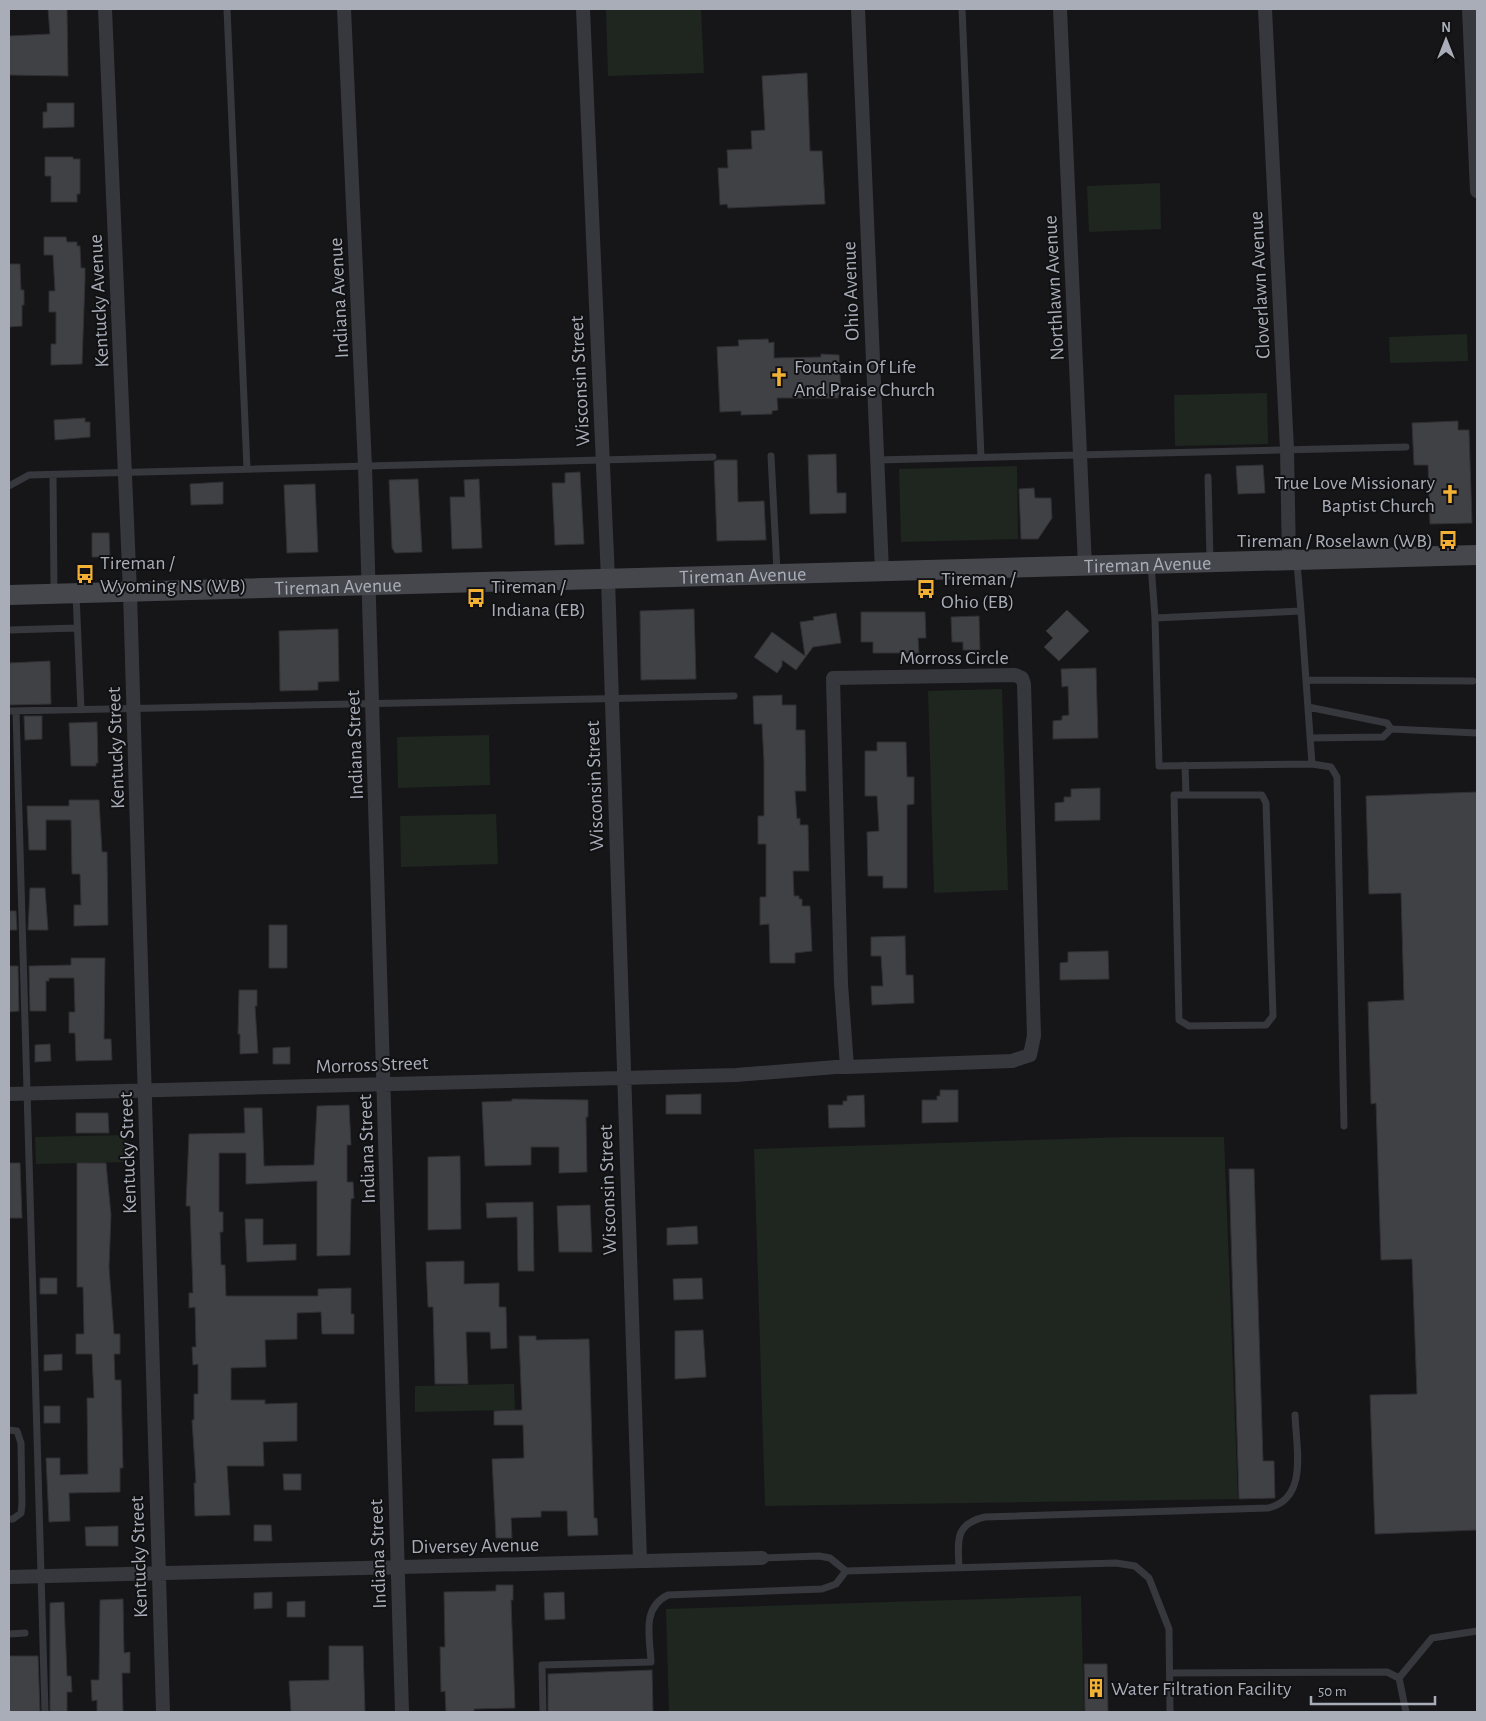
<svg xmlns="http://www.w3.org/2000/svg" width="1486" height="1721" viewBox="0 0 1486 1721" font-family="'Alegreya Sans',sans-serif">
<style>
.green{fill:#1e261f}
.building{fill:#404145;stroke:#303034}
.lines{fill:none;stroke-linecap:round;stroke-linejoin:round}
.lane{stroke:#37383d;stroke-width:7}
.street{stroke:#37383d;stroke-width:14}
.secondary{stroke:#45474d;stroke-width:20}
.labels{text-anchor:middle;stroke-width:4;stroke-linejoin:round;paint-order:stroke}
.street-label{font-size:20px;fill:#a8adb8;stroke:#111113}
.poi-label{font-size:20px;fill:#a8adb8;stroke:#111113;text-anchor:start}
</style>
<rect width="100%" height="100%" fill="#161618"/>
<path class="green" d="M606,9H701L704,73L608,76Z
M1160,183L1161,229L1089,232L1087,186Z
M1467,334L1468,361L1390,363L1389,337Z
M1267,393L1268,444L1175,446L1174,395Z
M1017,466L1018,539L901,542L899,469Z
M1002,689L1008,890L934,893L928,691Z
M489,735L490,785L398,788L397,737Z
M496,814L498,864L401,867L400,816Z
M126,1135L127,1162L36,1164L35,1137Z
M1127,1137H1224L1238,1499L765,1506L754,1149Z
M514,1384L515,1410L415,1412V1386Z
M1081,1596L1084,1712H669L666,1609Z"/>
<path class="building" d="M48,9H67L68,76L9,75V36L50,34Z
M807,73L810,151H822L825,204L728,208L727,204L720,205L718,168H728L727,150L752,149L751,131L765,130L762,76Z
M47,103H74V127L43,128V112H47Z
M45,157H73V159H80V194H77V202H51V176H45Z
M44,237H66L67,242H77V246H80L81,268H85V280L82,364L51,365V344H56V312H49V291H55L53,255H44Z
M9,264H20L21,290H24V305H22V326L9,327Z
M768,339L769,343L774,342V358L821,357V354L839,355L841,395H838V398H777L778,410L772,411V414L741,415V411L720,412L717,347L739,346L738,340Z
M85,418V422H90V437L55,440L54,420Z
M1458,421V430H1469L1472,523L1430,524L1428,465H1414L1412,423Z
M836,454L837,493H846V513L810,514L808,455Z
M717,460H737L738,502L764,501L766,540L717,541L714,462Z
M1263,465L1265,493L1238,494L1236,466Z
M580,472L584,544L555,545L552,483H565V473Z
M418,479L422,552L395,553L392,548L389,480Z
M479,479L482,548L452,549L450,497H465L464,480Z
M223,482V504L191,505L190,484Z
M315,484L318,552L287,553L284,485Z
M1034,488L1035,498H1051L1052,518L1038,539H1021L1019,489Z
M92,533H109L110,557H92Z
M694,609L696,679L641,680L640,611Z
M1067,610L1089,631L1059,661L1044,647L1053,638L1046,631Z
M861,612H925L926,638H918L919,653H873V642H861Z
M836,613L841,643L813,647L796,670L782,660V666L777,673L754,657L772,632L805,656L800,622L814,620L813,617Z
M979,616L980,650H963V642H952L951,617Z
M338,629L339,681L318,682V690L280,691L279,631Z
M50,661L51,704L9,705V663Z
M1096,668L1098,738L1053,739V721L1062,720V716L1069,715L1068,686L1062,687L1061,669Z
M782,695V705H796V730H805L806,791H795L797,819L800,818V825H808L809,871H793L794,896H799V899H802V906H810L812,951L795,953V963H770L769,924L760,925V897H766V844H758V816H764V762L762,724H754L753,696Z
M24,716H42V739L25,740Z
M97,722L98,763H96V766H71L69,723Z
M877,742H906L907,777H914V804L907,805V888H883V876H868L867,832L879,831L877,796H865V751H877Z
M1100,788V820L1055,821V803L1064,802V797H1071V789Z
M1477,792V1530L1375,1534L1370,1395L1417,1394L1412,1259L1381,1260L1376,1103L1371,1104L1368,1002L1404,1000L1401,893L1369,894L1366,796Z
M69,800H99L102,852H107L108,925L74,926V905H81L80,874H72L71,820H46V850H29L27,806H69Z
M30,888H45L48,930H28Z
M9,911H16L17,930H9Z
M269,925H287V968H269Z
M905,936L906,975H913L914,1003L872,1005L871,986H883L881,956H871V937Z
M1108,951L1109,979L1060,980V963L1068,962V952Z
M71,958H105L104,1039H111L112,1060L76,1061L75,1033H69V1012H75L74,978H49V981H46V1011H30L29,966L71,965Z
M9,966H18L19,1011L9,1012Z
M239,990H257V1006H255L258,1053L240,1054V1034H238Z
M50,1044L51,1061L35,1062V1045Z
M290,1047V1064H273V1048Z
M940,1090H958V1122L922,1123V1100H937V1096H940Z
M701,1094V1114H666V1095Z
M864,1095L865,1127L829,1128L828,1105H843V1101H847V1096Z
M512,1099L588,1100V1117H586L587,1172L559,1173V1147H531V1165L485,1166L482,1102L512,1101Z
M349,1105L351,1145H347V1182H353L354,1198L351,1199L350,1255L317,1256V1181L246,1184V1153H219V1212H223V1232H220L221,1265H225L226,1296H318V1289L351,1288V1314H354V1334H322L321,1312L297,1313V1339L265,1340L266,1367L231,1368V1400H265V1404L297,1403V1441L263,1442L264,1466H227L230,1515L195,1516L194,1483H196L192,1420H194V1394H198V1364L193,1365L192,1347H196L195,1307L189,1308V1293H193L190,1206H186L189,1134L245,1133L244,1108H262L264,1166L314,1165L317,1106Z
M76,1113H108L109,1133H76Z
M460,1156L461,1229L428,1230V1157Z
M9,1163H20L22,1218H9Z
M77,1163H106L111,1215L109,1267L114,1334H120V1354H114L115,1380H121L123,1468H120V1492L69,1493L70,1521L49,1522L46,1458H60V1475L88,1474L87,1398H94L92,1354H76V1334H84L83,1287H77Z
M1229,1169H1254L1263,1461H1274L1275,1498L1239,1499Z
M533,1202L534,1271H518L517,1217L487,1218L486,1203Z
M590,1205L592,1252H559L557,1206Z
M245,1219H263V1245L296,1244V1260L247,1262Z
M697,1226L698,1244L667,1245V1228Z
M464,1261V1284L499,1283V1307H506L507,1348L491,1349L490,1332H466L468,1384H435L433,1307H428L426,1262Z
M40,1278H57V1294H40Z
M702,1278L703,1299L674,1300L673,1279Z
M703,1330L706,1377L675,1379V1331Z
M519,1336H536V1340L589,1339L594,1518H597L598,1535L568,1536L567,1511H541V1517L511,1518L512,1538H496L492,1459L524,1458L523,1425H494V1411L522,1410Z
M62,1354V1370L44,1371V1355Z
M44,1406H60V1423H44Z
M283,1474H301V1490H284Z
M254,1525H271L272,1541H254Z
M118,1526V1546H86L85,1527Z
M496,1585H513V1600H511L515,1708L474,1709V1712H446L445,1691L441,1692L440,1647H445L444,1592L496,1591Z
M272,1592V1608L254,1609V1593Z
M564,1592L565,1619L545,1620L544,1593Z
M123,1599L124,1653L130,1652V1673H122L123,1712H97V1700L92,1701L91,1680H99L100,1600Z
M305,1601V1617H287V1602Z
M64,1602L67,1676H71L72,1692H67V1712H50V1603Z
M329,1646H363L365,1712H291L289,1681L329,1680Z
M9,1656H38L40,1712H9Z
M1084,1664H1107L1108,1712H1085Z
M652,1670L653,1712H548V1674Z"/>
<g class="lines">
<path class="lane" d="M227,9L247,469
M962,9L981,457
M771,456L777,571
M877,460L1406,447
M53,475L54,591
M1208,477L1210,559
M9,486L29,475L713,457
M1297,563L1301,611L1155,618L1159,766L1312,764L1331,767L1337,777L1344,1126
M1151,564L1155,618
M76,594L81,710
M1301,611L1312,764
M9,630L77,628
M1306,680L1473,681
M1308,707L1387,723L1391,729L1477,733
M9,711L734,696
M16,711L45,1712
M1310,738L1383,737L1391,729
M1185,765L1186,795
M1174,795H1262L1266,803L1273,1016L1266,1025L1189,1026L1179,1020Z
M9,1430L17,1431L21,1443L22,1504L21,1513L13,1519H9
M762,1558L819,1556L830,1558L846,1571L1116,1563L1135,1566L1149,1578L1169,1629L1170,1712
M959,1568C958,1541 954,1524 985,1517L1268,1508C1309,1499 1296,1447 1295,1415
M9,1634L25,1633
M1170,1673L1387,1672L1399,1678L1406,1712
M1399,1678L1432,1638L1477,1631
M543,1712L542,1665L651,1662C650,1637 641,1608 668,1595L822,1589L836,1584L846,1571"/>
<path class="street" d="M105,9L130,592L163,1712
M344,9L365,466L402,1712
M583,9L608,579L640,1561
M858,9L882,571
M1060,9L1085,566
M1265,9L1287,449L1289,560
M1469,9L1477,191
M9,1094L736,1075L836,1067H847L1012,1061L1030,1055L1034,1036L1024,684L1022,678L1015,675L833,678L841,984L847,1067
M9,1577L762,1558"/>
<path class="secondary" id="s1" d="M9,595L1477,555"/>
</g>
<defs>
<g id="church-bare" transform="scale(1.5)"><path d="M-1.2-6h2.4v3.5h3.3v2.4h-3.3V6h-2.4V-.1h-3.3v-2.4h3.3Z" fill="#f2b134" stroke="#111113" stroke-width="2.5" paint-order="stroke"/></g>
<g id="bus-bare" transform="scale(1.5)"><path d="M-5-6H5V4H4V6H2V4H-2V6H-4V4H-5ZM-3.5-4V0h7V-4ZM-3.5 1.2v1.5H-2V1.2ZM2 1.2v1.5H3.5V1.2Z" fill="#f2b134" stroke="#111113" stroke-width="2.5" paint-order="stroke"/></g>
<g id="building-bare" transform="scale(1.5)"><path d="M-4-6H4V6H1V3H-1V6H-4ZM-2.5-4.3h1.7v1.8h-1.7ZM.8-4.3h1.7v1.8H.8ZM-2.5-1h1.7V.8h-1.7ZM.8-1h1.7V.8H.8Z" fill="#f2b134" stroke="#111113" stroke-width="2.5" paint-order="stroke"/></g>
</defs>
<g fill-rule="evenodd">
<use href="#church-bare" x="779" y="377"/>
<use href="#church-bare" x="1450" y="494"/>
<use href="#bus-bare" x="1448" y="540"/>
<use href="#bus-bare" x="85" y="574"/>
<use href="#bus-bare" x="926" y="589"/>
<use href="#bus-bare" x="476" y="598"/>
<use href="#building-bare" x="1096" y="1688"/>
</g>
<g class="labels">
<g class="street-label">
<text transform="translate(1259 285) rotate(-93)" y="7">Cloverlawn Avenue</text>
<text transform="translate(1053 288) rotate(-93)" y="7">Northlawn Avenue</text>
<text transform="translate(850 291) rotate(-92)" y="7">Ohio Avenue</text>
<text transform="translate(338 298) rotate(-93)" y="7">Indiana Avenue</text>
<text transform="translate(98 301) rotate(-93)" y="7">Kentucky Avenue</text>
<text transform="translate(579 381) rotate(-93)" y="7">Wisconsin Street</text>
<text dy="7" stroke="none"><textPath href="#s1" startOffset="1139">Tireman Avenue</textPath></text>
<text dy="7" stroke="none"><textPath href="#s1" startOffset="734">Tireman Avenue</textPath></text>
<text dy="7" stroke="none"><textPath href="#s1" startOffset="329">Tireman Avenue</textPath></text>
<text x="954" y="664">Morross Circle</text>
<text transform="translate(354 745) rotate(-92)" y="7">Indiana Street</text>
<text transform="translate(115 748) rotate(-92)" y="7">Kentucky Street</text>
<text transform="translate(594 786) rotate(-92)" y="7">Wisconsin Street</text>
<text transform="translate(372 1064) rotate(-2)" y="7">Morross Street</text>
<text transform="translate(366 1149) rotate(-92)" y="7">Indiana Street</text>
<text transform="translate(127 1153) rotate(-92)" y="7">Kentucky Street</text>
<text transform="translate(607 1190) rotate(-92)" y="7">Wisconsin Street</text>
<text transform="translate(475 1545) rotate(-1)" y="7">Diversey Avenue</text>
<text transform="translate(377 1554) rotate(-92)" y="7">Indiana Street</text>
<text transform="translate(138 1557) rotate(-92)" y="7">Kentucky Street</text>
</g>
<g class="poi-label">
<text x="794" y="373">Fountain Of Life<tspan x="794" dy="23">And Praise Church</tspan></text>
<text x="1435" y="489" text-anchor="end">True Love Missionary<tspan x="1435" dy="23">Baptist Church</tspan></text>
<text x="1433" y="547" text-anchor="end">Tireman / Roselawn (WB)</text>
<text x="100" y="569">Tireman /<tspan x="100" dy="23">Wyoming NS (WB)</tspan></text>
<text x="941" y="585">Tireman /<tspan x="941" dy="23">Ohio (EB)</tspan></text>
<text x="491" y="593">Tireman /<tspan x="491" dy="23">Indiana (EB)</tspan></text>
<text x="1111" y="1695">Water Filtration Facility</text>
</g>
</g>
<rect width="1486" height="1721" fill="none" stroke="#a8adb8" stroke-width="20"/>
<g transform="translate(1446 40)" stroke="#111113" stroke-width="4" paint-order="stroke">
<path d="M0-4L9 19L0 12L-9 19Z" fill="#a8adb8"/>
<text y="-8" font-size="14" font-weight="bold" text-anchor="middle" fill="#a8adb8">N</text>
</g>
<path d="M1311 1696v8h124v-8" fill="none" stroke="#a8adb8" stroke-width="2.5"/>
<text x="1318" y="1696" font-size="15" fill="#a8adb8" stroke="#111113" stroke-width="4" paint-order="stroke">50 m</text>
</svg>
